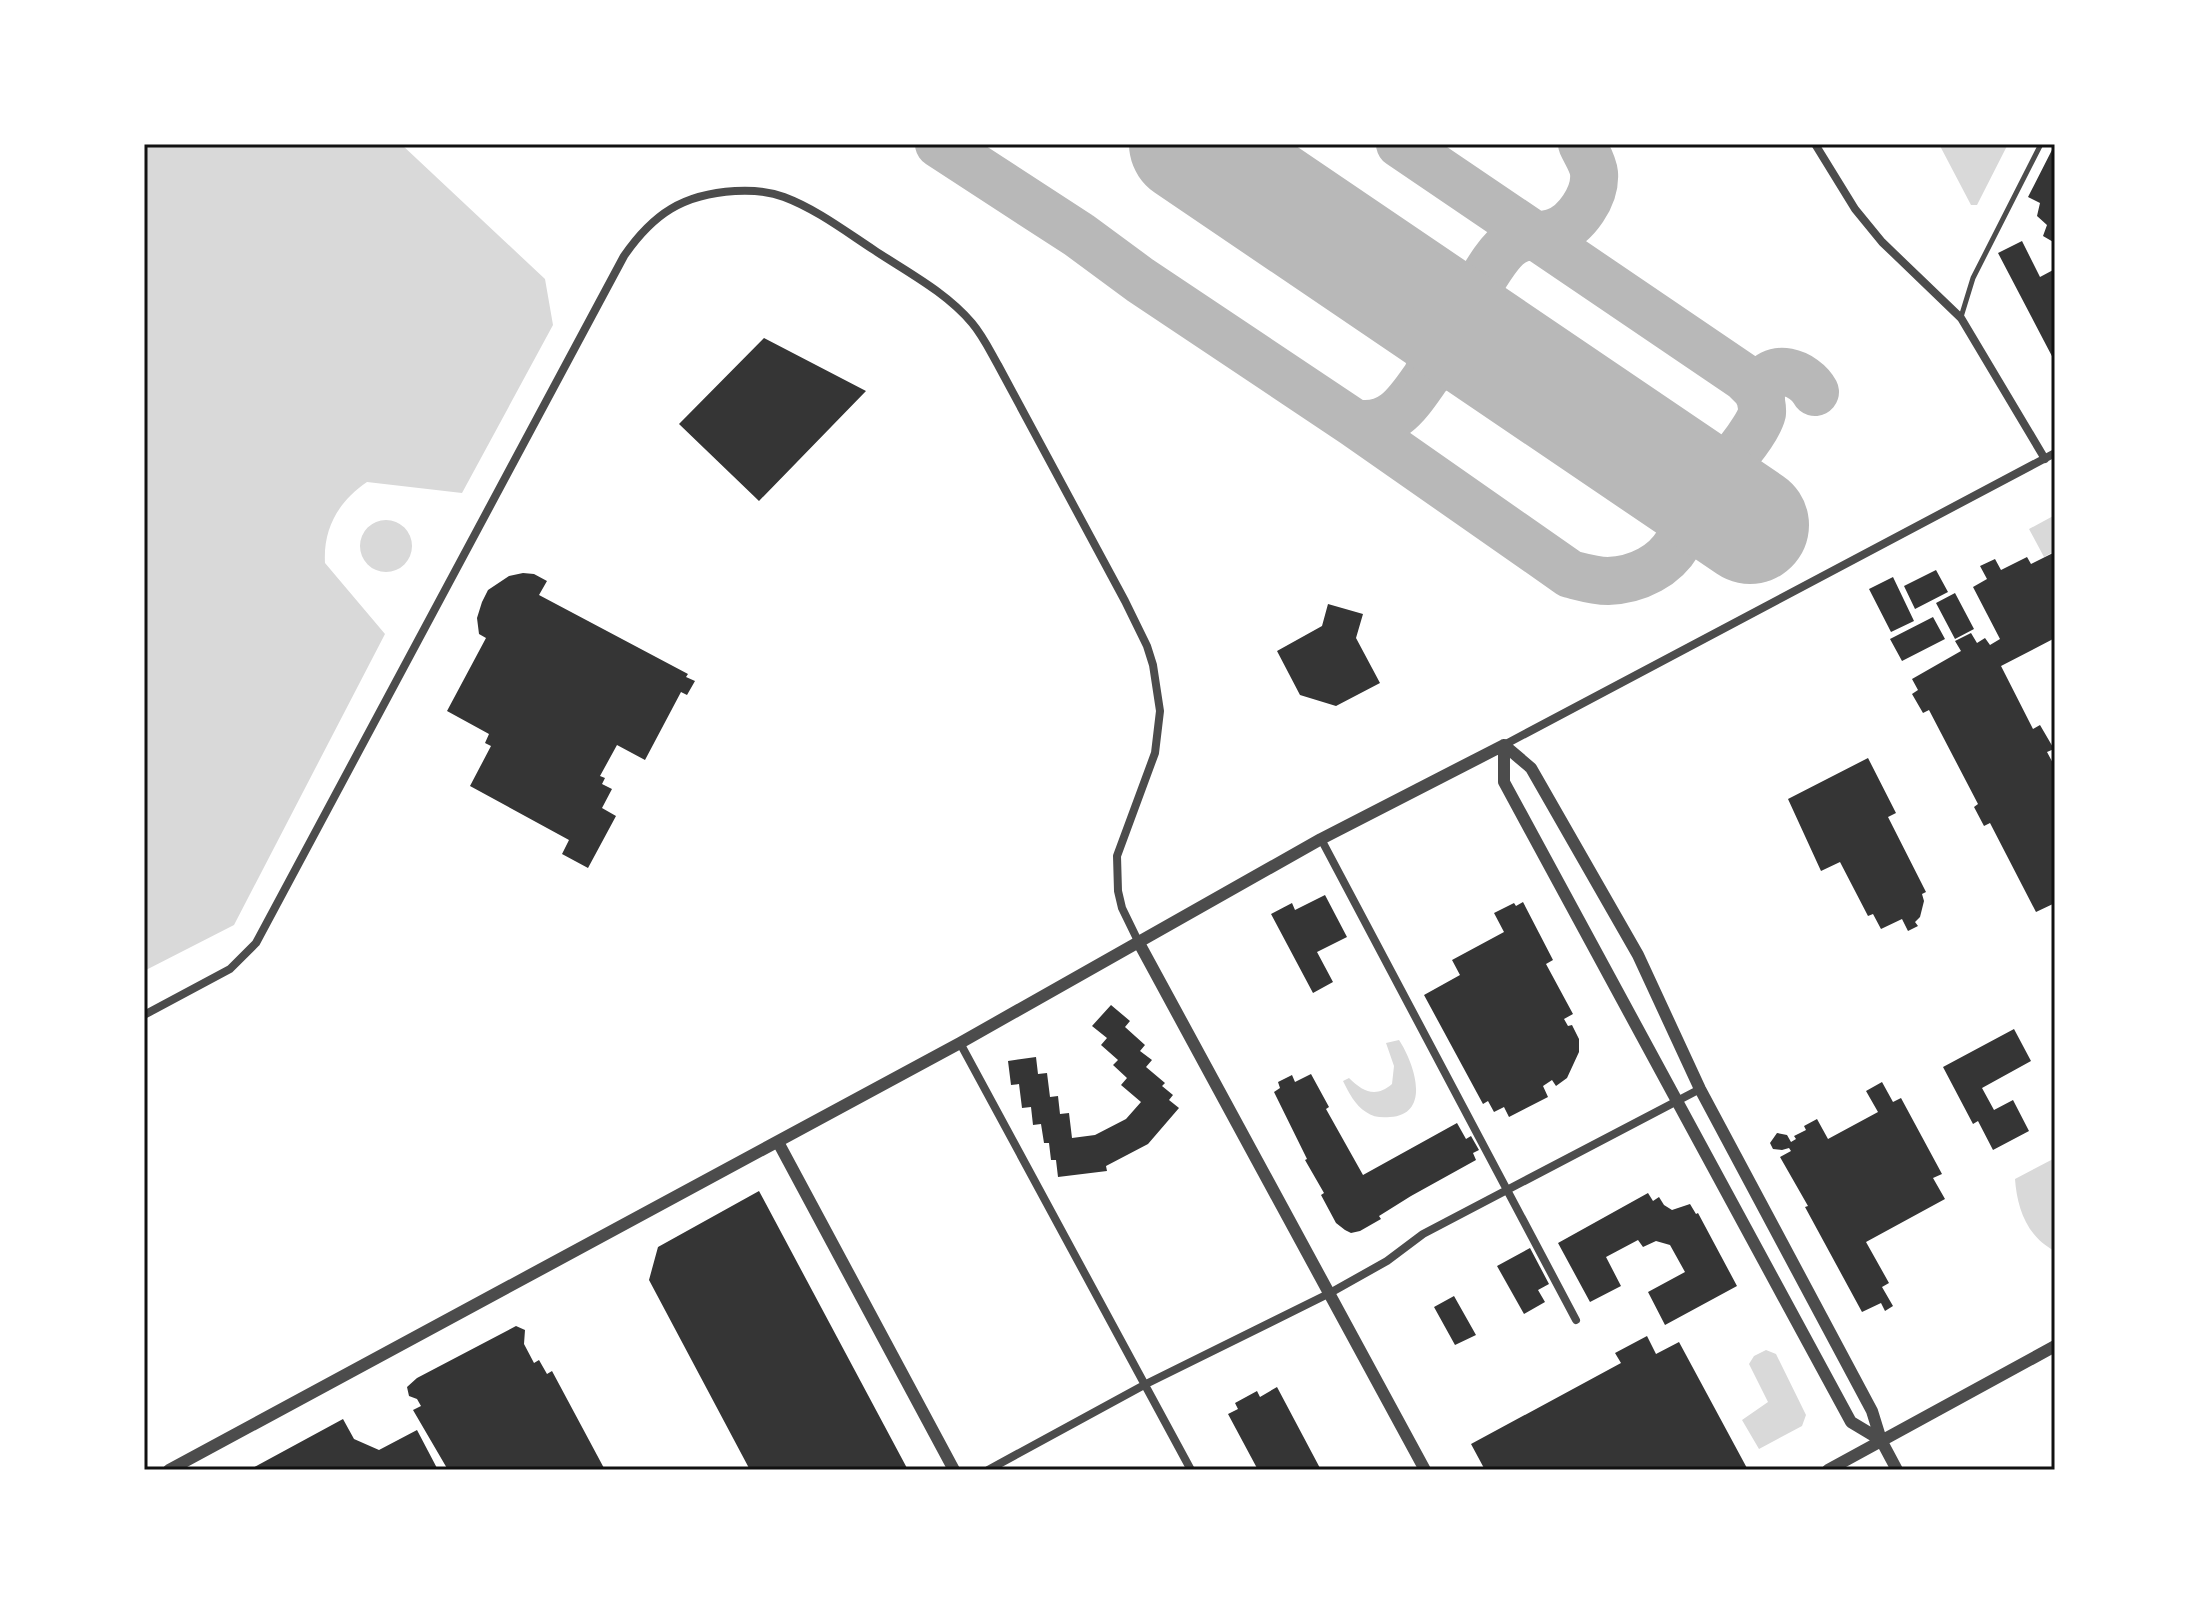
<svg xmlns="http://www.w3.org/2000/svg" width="2199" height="1614" viewBox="0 0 2199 1614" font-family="'Zilla Slab',serif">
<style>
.water{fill:#d9d9d9}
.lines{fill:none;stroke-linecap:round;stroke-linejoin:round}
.taxiway{stroke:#b8b8b8;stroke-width:48}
.runway{stroke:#b8b8b8;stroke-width:118}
.building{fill:#353535}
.service{stroke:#4c4c4c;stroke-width:5}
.minor{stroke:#4c4c4c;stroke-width:8}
.tertiary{stroke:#4c4c4c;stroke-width:12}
.neatline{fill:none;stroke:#111;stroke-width:3}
</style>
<rect width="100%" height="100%" fill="#fff"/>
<path class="water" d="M144,144H401L545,279L553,325L462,493L367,482C339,501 323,528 325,563L385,634L234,925L144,971Z
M1939,144H2008L1977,205H1971Z
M2055,515V551L2044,557L2029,529Z
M360 546a26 26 0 1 1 52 0a26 26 0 1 1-52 0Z
M1399,1040C1413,1061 1433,1114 1390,1117C1381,1118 1373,1117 1366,1112C1355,1105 1349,1093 1343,1081L1349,1078C1363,1092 1376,1098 1392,1084L1394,1066L1386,1043Z
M2055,1158V1251C2027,1237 2017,1208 2015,1179Z
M1766,1350L1776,1354L1806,1415L1802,1426L1759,1449L1742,1420L1768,1402L1749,1364L1754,1356Z"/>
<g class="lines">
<path class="taxiway" d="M939,144L1079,235L1140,280L1354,423L1570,574C1582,577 1595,581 1608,581C1670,579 1713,520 1665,469
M1400,144L1745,378L1756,389L1761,399
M1414,298C1439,320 1439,346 1427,376C1445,357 1464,348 1490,350
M1469,302C1480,285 1496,252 1513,242C1527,233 1541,237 1555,232C1576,225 1596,196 1594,173C1593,163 1586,153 1582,144
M1354,423C1392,430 1408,403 1427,376
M1678,478L1708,480C1724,473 1758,430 1762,413C1763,404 1758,396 1761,388C1770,360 1805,373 1815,392"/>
<path class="runway" d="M1188,144L1750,525"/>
</g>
<path class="building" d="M2055,144V243L2043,236L2047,225L2037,216L2040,203L2028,197Z
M2022,241L2040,277L2055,269V362L1998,253Z
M764,338L866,391L759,501L679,424Z
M2055,552V638L2001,666L2033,729L2040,725L2054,749L2047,752L2055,767V903L2036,912L1990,823L1984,826L1974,807L1978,804L1929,710L1923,713L1912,694L1918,690L1912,679L1961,651L1955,641L1971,633L1977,643L1985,638L1990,645L2000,639L1973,587L1987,579L1980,566L1995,559L2001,570L2027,557L2031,564Z
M1936,570L1948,592L1915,609L1904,586Z
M523,573L534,574L547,581L539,595L688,674L686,677L695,681L687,695L681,692L645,760L617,745L600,776L605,778L602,784L612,789L602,808L616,816L588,868L562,854L569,840L470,786L491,746L485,743L489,734L447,711L486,638L479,634L477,618L482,602L488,590L509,576Z
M1893,577L1914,621L1891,632L1869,589Z
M1955,593L1974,629L1955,639L1936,603Z
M1328,604L1363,614L1356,638L1380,683L1336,706L1300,695L1277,651L1322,626Z
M1933,617L1945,639L1902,661L1890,639Z
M1868,758L1896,813L1888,817L1926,892L1922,894L1924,901L1920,917L1915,922L1918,926L1908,931L1902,919L1881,929L1873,914L1868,916L1840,862L1821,871L1788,799Z
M1325,895L1347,937L1317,952L1333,982L1313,993L1271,914L1292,903L1295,910Z
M1523,902L1553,960L1546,964L1573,1014L1564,1019L1568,1026L1572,1025L1579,1039V1052L1567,1078L1556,1086L1552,1080L1543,1086L1548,1097L1509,1117L1504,1107L1494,1112L1488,1101L1483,1104L1424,995L1460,975L1452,960L1504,932L1494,913L1514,903L1516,906Z
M1111,1005L1130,1021L1125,1027L1145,1045L1140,1051L1152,1060L1146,1067L1165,1083L1162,1086L1173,1095L1169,1100L1179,1108L1148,1144L1106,1166L1107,1171L1058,1177L1056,1160H1051L1049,1143H1044L1041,1124L1033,1125L1031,1107L1022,1108L1019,1084L1011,1085L1008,1061L1036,1057L1038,1074L1047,1073L1050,1097L1058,1096L1060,1114L1069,1113L1072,1138L1095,1135L1126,1119L1141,1102L1121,1085L1127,1078L1113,1065L1118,1060L1101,1045L1107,1038L1092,1026Z
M2014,1029L2031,1061L1982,1088L1994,1110L2013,1100L2029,1131L1993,1150L1978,1121L1973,1124L1943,1067Z
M1311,1074L1329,1107L1326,1109L1363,1175L1457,1123L1466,1139L1471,1136L1479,1150L1473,1153L1476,1160L1411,1196L1379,1216L1381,1219L1360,1231L1351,1233L1345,1230L1336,1223L1321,1195L1324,1193L1305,1160L1307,1159L1274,1092L1280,1088L1278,1082L1292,1075L1295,1082Z
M1882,1082L1893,1102L1901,1098L1942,1174L1933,1178L1945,1199L1866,1242L1889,1283L1882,1287L1893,1306L1885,1311L1881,1303L1862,1312L1805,1207L1808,1206L1780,1157L1791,1151L1789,1148L1782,1150L1773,1149L1770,1143L1777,1133L1787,1135L1791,1142L1796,1139L1794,1136L1806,1130L1804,1126L1817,1119L1828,1139L1878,1112L1866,1091Z
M759,1191L908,1470H750L649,1280L658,1247Z
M1648,1193L1653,1201L1659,1197L1664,1205L1672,1210L1690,1204L1696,1214L1698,1213L1737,1286L1665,1325L1648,1292L1685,1272L1670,1245L1656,1241L1643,1247L1638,1240L1606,1257L1621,1286L1590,1302L1558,1243Z
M1530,1248L1549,1284L1538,1290L1545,1302L1524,1314L1497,1266Z
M1454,1296L1476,1335L1455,1345L1434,1307Z
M516,1326L525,1330L524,1344L534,1363L539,1360L547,1374L552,1371L605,1470H448L413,1410L421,1406L417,1399L409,1396L407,1387L417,1378Z
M1647,1336L1656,1354L1679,1342L1748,1470H1485L1471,1444L1621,1363L1615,1353Z
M1277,1387L1321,1470H1258L1228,1414L1238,1409L1235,1403L1257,1391L1260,1397Z
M343,1419L354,1439L379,1450L417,1430L438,1470H249Z"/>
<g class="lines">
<path class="service" d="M1961,317L1973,278L2041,144"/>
<path class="minor" d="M1815,144L1855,209L1882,242L1961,318L2045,459
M1504,745L2055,453
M1321,839L1576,1320
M144,1015L230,969L256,943L624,256C653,214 683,194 735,191C752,190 768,191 784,197C816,209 845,231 874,250C907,272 946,292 972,323C983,336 990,351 998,365L1125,601L1147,646L1153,665L1160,711L1155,753L1117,856L1118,891L1122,908L1139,943
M960,1043L1191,1470
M988,1470L1146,1384L1330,1293L1387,1261L1423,1234L1700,1089"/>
<path class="tertiary" d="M1504,745L1531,768L1638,955L1700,1089L1872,1411L1881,1440L1897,1470
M1504,745V782L1851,1422L1881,1440
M1139,943L1425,1470
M778,1142L954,1470
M169,1470L960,1043L1321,839L1504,745
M1828,1470L2055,1346"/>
</g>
<rect width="2199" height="1614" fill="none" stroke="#ffffff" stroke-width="292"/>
<rect x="146" y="146" width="1907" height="1322" class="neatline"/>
</svg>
